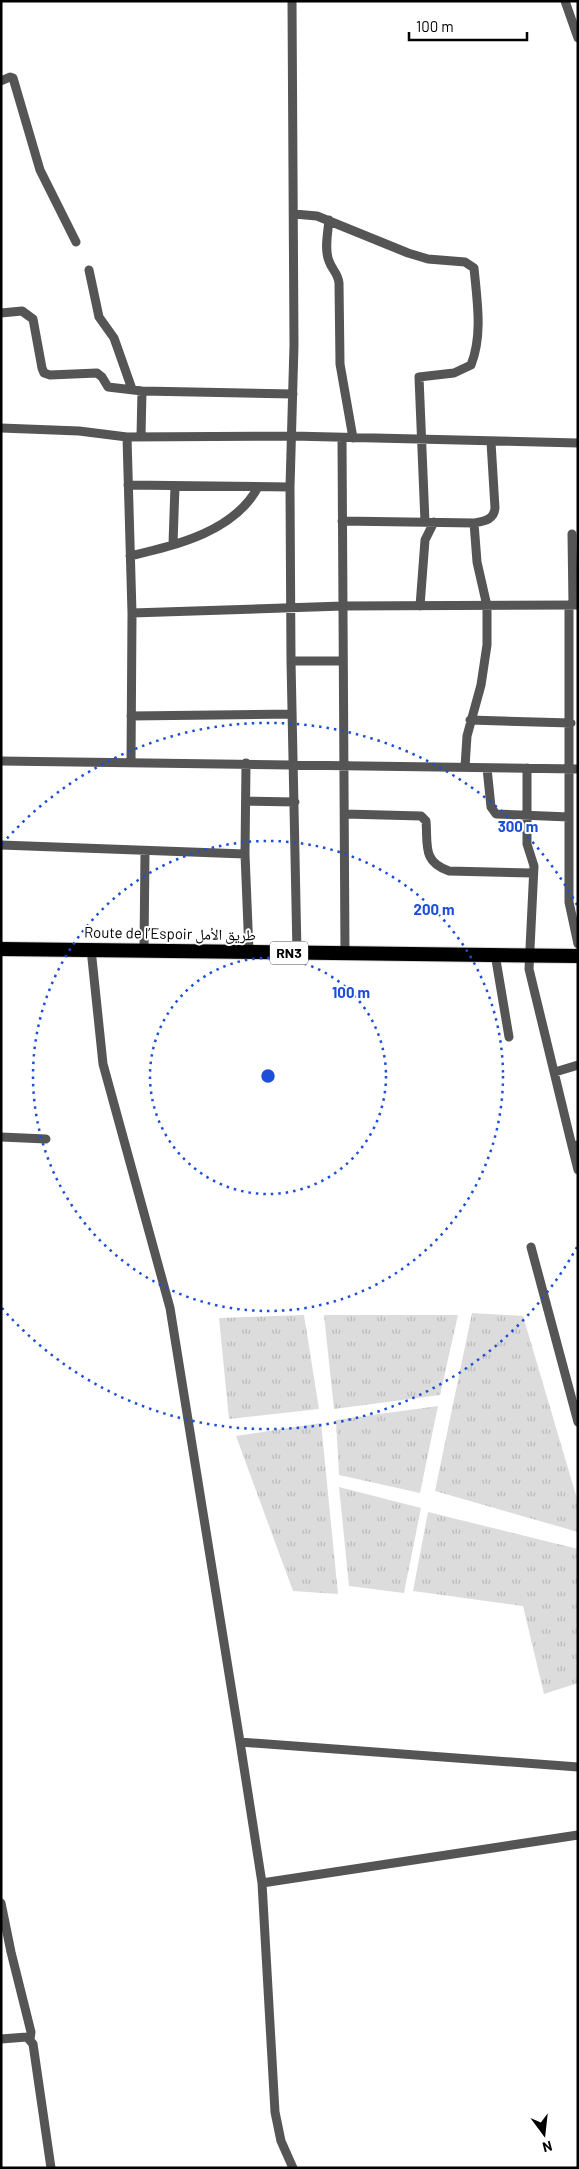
<svg xmlns="http://www.w3.org/2000/svg" width="579" height="2169" viewBox="0 0 579 2169" font-family="Barlow,'Noto Naskh Arabic',sans-serif">
<style>
.park{fill:url(#park-tufts)}
.lines{fill:none;stroke-linecap:round;stroke-linejoin:round}
.highway-casing{stroke:#dbdbdb;stroke-width:16}
.minor{stroke:#555;stroke-width:9}
.highway{stroke:#000;stroke-width:14}
.ring{fill:none;stroke:#1d4ed8;stroke-width:2.5;stroke-dasharray:2.5 5}
.labels{text-anchor:middle;stroke-width:4;stroke-linejoin:round;paint-order:stroke}
.shield{fill:#fff;stroke:#4c4c4c;stroke-width:1}
.shield-label{font-size:14px;font-weight:bold;fill:#000}
.street-label{font-size:15px;fill:#000;stroke:#fff}
.centre{fill:#1d4ed8;stroke:#fff;stroke-width:2.5}
.ring-label{font-size:15px;text-anchor:middle;font-weight:bold;fill:#1d4ed8;stroke:#fff;stroke-width:4;stroke-linejoin:round;paint-order:stroke}
</style>
<defs>
<pattern id="park-tufts" width="24" height="20" patternUnits="userSpaceOnUse" patternTransform="scale(1.25)"><rect width="24" height="20" fill="#dcdcdc"/><path d="M3 7l-1-3M5 7V3M7 7l1-3M15 17l-1-3M17 17v-4M19 17l1-3" fill="none" stroke="#bbb"/></pattern>
</defs>
<rect width="100%" height="100%" fill="#fff"/>
<path class="park" d="M472,1313L523,1316L578,1502V1532L435,1491Z
M304,1315L319,1409L229,1419L219,1318Z
M324,1315H458L440,1395L334,1409Z
M438,1406L420,1493L339,1475L336,1420Z
M321,1423L338,1594L293,1591L236,1436Z
M339,1487L421,1508L404,1593L349,1586Z
M428,1512L578,1549V1683L544,1694L523,1606L413,1591Z"/>
<g class="lines">
<g class="highway-casing">
<path id="highway" d="M1,949L578,956"/>
</g>
<path class="minor" d="M292,1L294,345L290,487L291,661L297,953
M565,1L578,38
M1,81L10,77L13,78L40,170L76,242
M294,214L317,216L408,253L428,259L465,262L474,268C477,300 483,335 471,365L454,373L419,377L425,522
M329,220C328,232 324,249 329,261C332,270 338,273 339,283L340,364L353,438
M89,270L99,317L114,338L132,389
M1,313L22,311L33,319L42,368L44,373L50,375L97,373L102,377L108,387L142,391L293,394
M1,428L79,431L127,437
M141,436L142,391
M342,438L345,954
M128,485L290,487
M342,521L474,523C484,521 494,520 495,508L491,442
M572,534L573,605
M173,544L175,486
M130,556C176,545 234,532 258,487
M569,605V902L578,944
M420,606L425,540L434,522
M132,613L127,437L292,436L578,443
M291,661H343
M131,716L292,714
M470,720L571,723
M1,761L578,769
M131,763L132,613L343,606L578,605
M246,763L245,854L249,952
M465,767L467,736L481,685L487,645V606L477,562L474,523
M487,768L491,807L496,814L569,817
M527,768V844L534,866L529,969L572,1146L578,1145
M246,801L295,802
M345,814L421,816L426,821C428,845 422,862 449,871L533,873
M1,845L245,854
M91,949L103,1064L170,1308L240,1742L262,1883L275,2112L281,2141L293,2168
M144,949L145,852
M495,954L509,1037
M555,1072L578,1065
M1,1137L46,1139
M572,1146L578,1170
M531,1247L578,1422
M240,1742L578,1767
M262,1883L578,1835
M1,1903L11,1952L31,2032L30,2039
M1,2039L27,2037L33,2044L51,2168"/>
<use href="#highway" class="highway"/>
</g>
<g class="ring">
<circle cx="268" cy="1076" r="118"/>
<circle cx="268" cy="1076" r="235"/>
<path d="M577 1247A353 353 0 0 1 2 1308M2 844A353 353 0 0 1 577 905"/>
</g>
<g class="labels">
<rect class="shield" x="270" y="941.5" width="38" height="23" rx="4"/>
<g class="shield-label">
<text x="289" y="958">RN3</text>
</g>
<g class="street-label">
<text transform="translate(170 934) rotate(1)" y="5">Route de l’Espoir طريق الأمل</text>
</g>
</g>
<circle cx="268" cy="1076" r="8" class="centre"/>
<g class="ring-label">
<text x="518" y="832">300 m</text>
<text x="434" y="915">200 m</text>
<text x="351" y="998">100 m</text>
</g>
<rect width="579" height="2169" fill="none" stroke="#000000" stroke-width="5"/>
<g transform="translate(544 2134) rotate(165)" stroke="#ffffff" stroke-width="4" paint-order="stroke">
<path d="M0-4L9 19L0 12L-9 19Z" fill="#000000"/>
<text y="-8" font-size="14" font-weight="bold" text-anchor="middle" fill="#000000">N</text>
</g>
<path d="M409 32v8h118v-8" fill="none" stroke="#000000" stroke-width="2.5"/>
<text x="416" y="32" font-size="15" fill="#000000" stroke="#ffffff" stroke-width="4" paint-order="stroke">100 m</text>
</svg>
